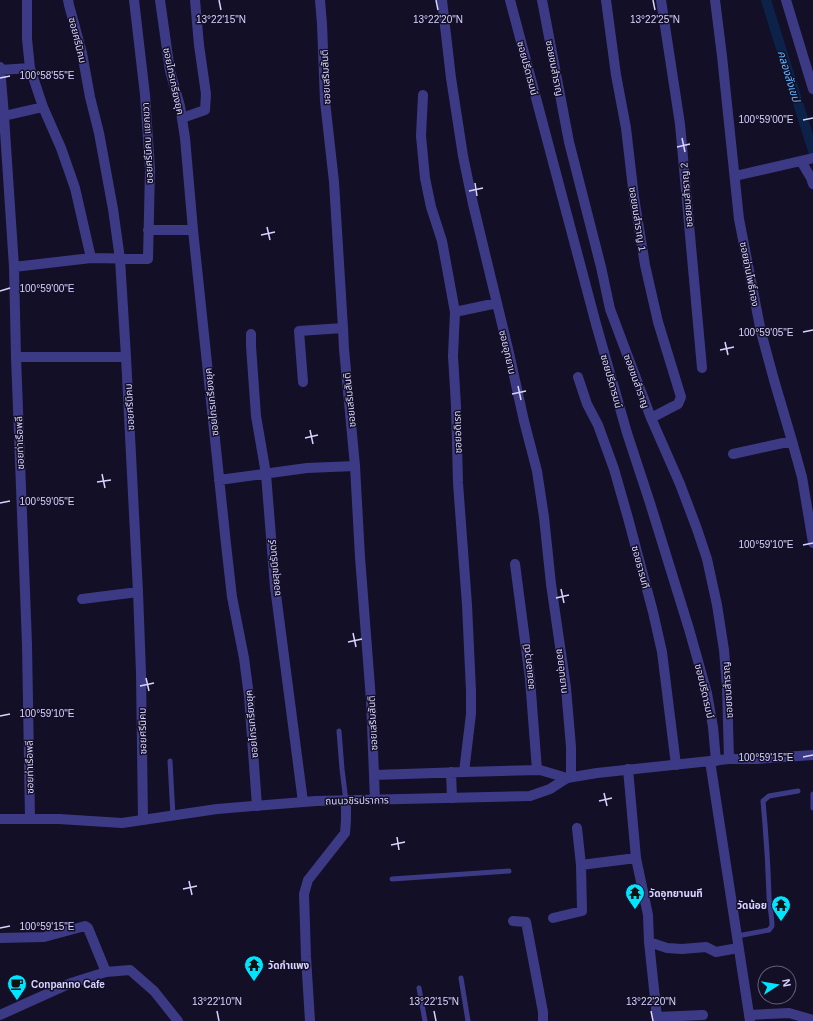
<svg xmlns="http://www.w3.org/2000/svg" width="813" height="1021" viewBox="0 0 813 1021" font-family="Arial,'Noto Sans Thai',sans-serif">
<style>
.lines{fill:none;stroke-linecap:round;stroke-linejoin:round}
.canal{stroke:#0c2248;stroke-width:10}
.service{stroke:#3d3a85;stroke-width:5}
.minor{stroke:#3d3a85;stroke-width:10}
.tertiary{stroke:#3d3a85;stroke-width:10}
.ticks{fill:none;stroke:#d9d4ff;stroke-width:1.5}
.labels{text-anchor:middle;stroke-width:3;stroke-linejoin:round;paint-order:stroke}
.street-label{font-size:10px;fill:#d9d4ff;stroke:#130f26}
.poi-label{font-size:10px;font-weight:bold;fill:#d9d4ff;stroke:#130f26;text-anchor:start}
.water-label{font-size:11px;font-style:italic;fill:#62b6ff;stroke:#130f26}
.ticks-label{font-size:10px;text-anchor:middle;fill:#d9d4ff;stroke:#130f26;stroke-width:3;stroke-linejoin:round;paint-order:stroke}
</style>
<rect width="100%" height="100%" fill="#130f26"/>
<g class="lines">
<path class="canal" d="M766,0L813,151"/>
<path class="service" d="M339,731L342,769L346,801
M170,761L173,816
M813,794V808
M392,879L509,871
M737,936L769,930L772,926C772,915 769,905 769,895C768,864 766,833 763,801L769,796L798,791
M461,978L468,1021
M419,988L425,1021"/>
<path class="minor" d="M27,0V39L30,68L43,107L61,148L75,188L91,258
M68,0L69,5L82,53L90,97L99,133L113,209L120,259L126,357L138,592L141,673L143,820
M160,0L170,71L180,106L185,138L193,230L226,544L232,597L244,658L249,696L257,806
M320,0L322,24L325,101L334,182L343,328L344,349L355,466L360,557L371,700L375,800
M442,0L451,78L463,156L473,204L509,353L524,421L537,471L544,517L551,584L566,688L571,747V777
M510,0L596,324L627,433L650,503L689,629L707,693L713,727L716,761
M542,0L569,142L601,267L610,309L651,418L680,484L697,529L707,559L717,605L724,650L727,687L729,759
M606,0L616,75L626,128L634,197L645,265L658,322L681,397L678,404L651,418
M661,0L680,124L702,368
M715,0L722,56L739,219L761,332L774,380L792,441L802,477L813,543
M0,67L4,116L14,267L16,357L27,644L30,819
M0,70L30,68
M423,95L421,136L425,178L431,207L442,241L455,312L453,356L456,406L458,483L467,605L471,691V714L464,772
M4,116L43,107
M182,118L205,110L206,94L199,45L195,0
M801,161L811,178L813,184
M735,176L813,158
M148,230H193
M14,267L91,258L148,259L150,169L145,95L134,0
M455,312L497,303
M251,334V346L256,416L266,474L275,587L303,802
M16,357H126
M578,377L587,404L598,425L614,469L628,518L653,612L662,652L676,765
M303,382L299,331L343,328
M733,454L792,441
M219,480L307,468L355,466
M515,564L530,679L537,770
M82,599L138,592
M628,769L636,858L648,915L649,942L657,1017
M451,772L452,798
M374,775L464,772L540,770L567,778
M581,865L636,858
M553,918L582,911L581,865L577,828
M513,921L526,922L543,1012V1021
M0,938L44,937L85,926L88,928L106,972
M649,942L667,948L682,949L706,947L716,952L738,948
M0,1015L71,983L106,972L130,970L154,991L178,1021
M749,1015L789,1013L813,1020
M310,1021L306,957L304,894L308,880L345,833L346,820V801
M658,1021L657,1017L703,1015"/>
<path class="tertiary" d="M786,0L813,89
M710,761L750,1021
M0,819H59L122,823L217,809L316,801L530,796L550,789L567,778L597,773L729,759H756L813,755"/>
</g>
<path class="ticks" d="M219,0L221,10M436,0L438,10M653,0L655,10M0,78L10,76M803,120L813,118M682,138L685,152M677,147L690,144M475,183L477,196M469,191L483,188M267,227L270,240M261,235L275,232M0,291L10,288M803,332L813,330M725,342L728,355M720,350L734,347M518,386L521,400M512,394L526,391M310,430L313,444M305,438L318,435M102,474L105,488M97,482L111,480M0,503L10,501M803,545L813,543M561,589L564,603M556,598L569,595M353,633L356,647M348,642L362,639M146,678L149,691M140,686L154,683M0,716L10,714M803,757L813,755M604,793L607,806M599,801L612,798M397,837L399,850M391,845L405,842M189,881L192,895M183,889L197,886M0,928L10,926M217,1011L219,1021M434,1011L436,1021M651,1011L653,1021"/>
<defs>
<g id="temple-pin" transform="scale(1)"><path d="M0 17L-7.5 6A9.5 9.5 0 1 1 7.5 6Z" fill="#00e5ff" stroke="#130f26"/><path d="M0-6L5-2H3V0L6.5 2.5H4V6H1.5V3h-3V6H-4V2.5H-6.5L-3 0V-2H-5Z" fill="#111"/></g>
<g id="cafe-pin" transform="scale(1)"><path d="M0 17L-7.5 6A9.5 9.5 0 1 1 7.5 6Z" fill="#00e5ff" stroke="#130f26"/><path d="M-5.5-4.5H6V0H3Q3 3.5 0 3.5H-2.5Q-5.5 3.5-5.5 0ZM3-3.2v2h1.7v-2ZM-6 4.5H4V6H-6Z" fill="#111"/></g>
</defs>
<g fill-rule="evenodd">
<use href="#temple-pin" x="635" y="893"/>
<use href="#temple-pin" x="781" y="905"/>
<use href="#temple-pin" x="254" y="965"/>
<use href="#cafe-pin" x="17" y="984"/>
</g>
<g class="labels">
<g class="street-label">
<text transform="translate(78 40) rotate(76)" y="4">ซอยศรีนิคม</text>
<text transform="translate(528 68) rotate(75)" y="4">ซอยปรีดารมน์</text>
<text transform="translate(555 68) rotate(79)" y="4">ซอยชมสำราญ</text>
<text transform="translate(325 77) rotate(-93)" y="4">ซอยเสริมสันติ</text>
<text transform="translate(174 81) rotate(78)" y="4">ซอยไกรเกรียงยุค</text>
<text transform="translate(147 143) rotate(-93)" y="4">ซอยศรีนิคม แยกขวา</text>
<text transform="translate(686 195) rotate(-95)" y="4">ซอยชมสำราญ 2</text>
<text transform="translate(638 219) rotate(81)" y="4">ซอยชมสำราญ 1</text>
<text transform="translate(750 274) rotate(79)" y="4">ซอยย่านโพธิ์ทอง</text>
<text transform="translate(508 352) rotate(77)" y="4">ซอยอุทยาน</text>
<text transform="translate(612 381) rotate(74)" y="4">ซอยปรีดารมน์</text>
<text transform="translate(637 381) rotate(70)" y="4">ซอยชมสำราญ</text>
<text transform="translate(349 400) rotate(-96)" y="4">ซอยเสริมสันติ</text>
<text transform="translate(211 402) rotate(-96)" y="4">ซอยไกรเกรียงยุค</text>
<text transform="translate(129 407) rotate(-93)" y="4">ซอยศรีนิคม</text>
<text transform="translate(457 432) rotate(-92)" y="4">ซอยอดิเรก</text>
<text transform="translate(19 443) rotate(-92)" y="4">ซอยท่าเรือพลี</text>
<text transform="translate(641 567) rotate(75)" y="4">ซอยธารนที</text>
<text transform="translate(274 568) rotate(-95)" y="4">ซอยสุขนิรันดร์</text>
<text transform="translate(528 667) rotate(-96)" y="4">ซอยเอกวุฒิ</text>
<text transform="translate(563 671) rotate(83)" y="4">ซอยอุทยาน</text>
<text transform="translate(727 690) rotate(-94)" y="4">ซอยชมสำราญ</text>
<text transform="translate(705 691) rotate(77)" y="4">ซอยปรีดารมน์</text>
<text transform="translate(372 723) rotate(-93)" y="4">ซอยเสริมสันติ</text>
<text transform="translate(251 724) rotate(-95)" y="4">ซอยไกรเกรียงยุค</text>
<text transform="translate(142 731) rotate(-91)" y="4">ซอยศรีนิคม</text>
<text transform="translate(29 767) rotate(-91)" y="4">ซอยท่าเรือพลี</text>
<text transform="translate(357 800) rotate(-1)" y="4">ถนนวชิรปราการ</text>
</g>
<g class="poi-label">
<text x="649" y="897">วัดอุทยานนที</text>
<text x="767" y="909" text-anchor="end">วัดน้อย</text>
<text x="268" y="969">วัดกำแพง</text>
<text x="31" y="988">Conpanno Cafe</text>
</g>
<g class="water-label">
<text transform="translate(789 76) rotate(73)" y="4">คลองสังเขป</text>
</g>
</g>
<g class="ticks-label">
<text x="221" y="23">13°22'15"N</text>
<text x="438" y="23">13°22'20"N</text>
<text x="655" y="23">13°22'25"N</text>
<text x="47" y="79">100°58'55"E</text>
<text x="766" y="123">100°59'00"E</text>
<text x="47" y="292">100°59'00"E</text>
<text x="766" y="336">100°59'05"E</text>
<text x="47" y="505">100°59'05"E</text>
<text x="766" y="548">100°59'10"E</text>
<text x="47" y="717">100°59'10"E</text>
<text x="766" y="761">100°59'15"E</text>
<text x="47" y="930">100°59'15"E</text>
<text x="217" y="1005">13°22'10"N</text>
<text x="434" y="1005">13°22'15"N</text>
<text x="651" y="1005">13°22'20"N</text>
</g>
<g transform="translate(777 985) rotate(78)"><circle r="19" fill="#130f26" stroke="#625e7d"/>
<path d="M0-3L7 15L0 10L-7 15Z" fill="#00e5ff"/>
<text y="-6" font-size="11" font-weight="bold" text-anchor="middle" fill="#d9d4ff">N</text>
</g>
</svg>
